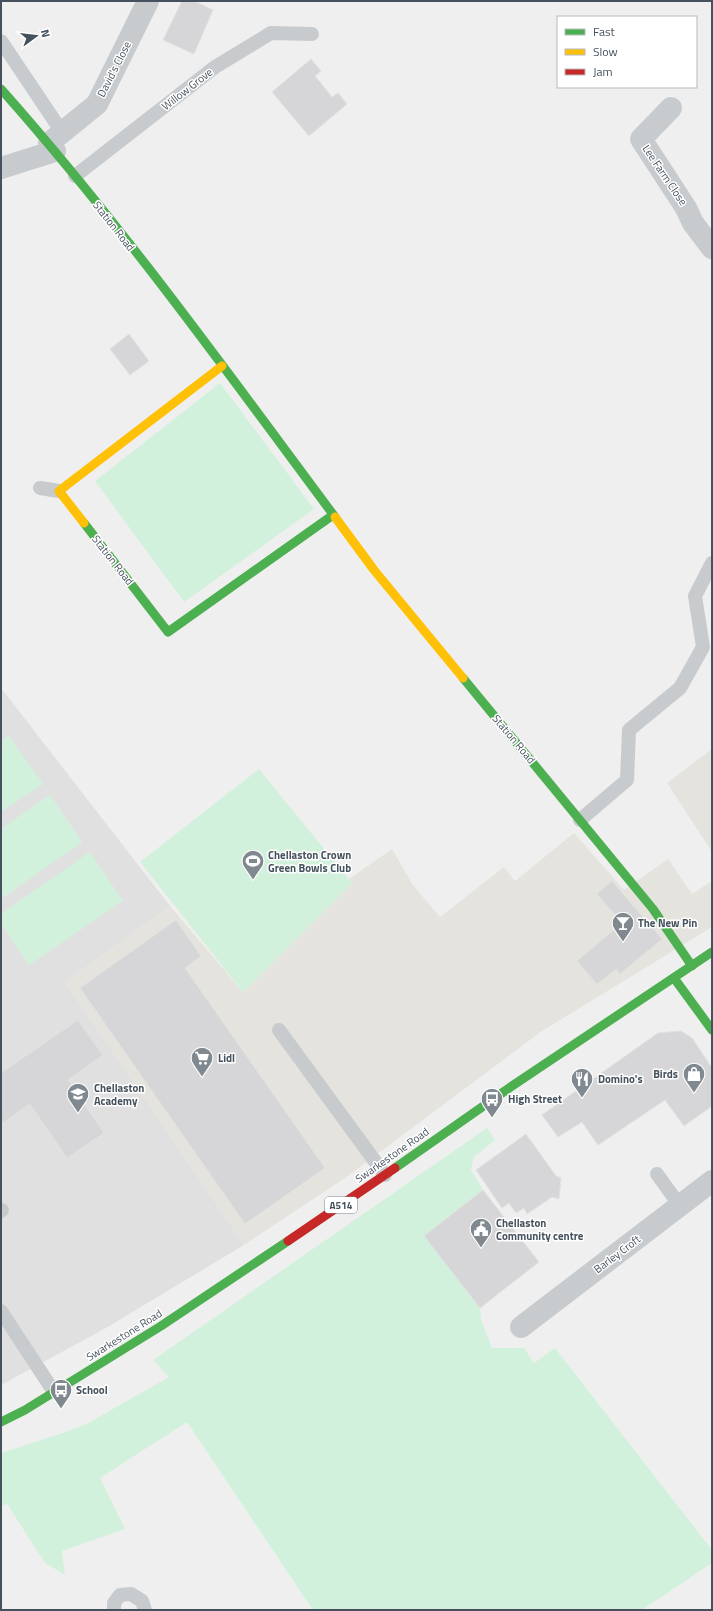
<svg xmlns="http://www.w3.org/2000/svg" width="713" height="1611" viewBox="0 0 713 1611" font-family="'Titillium Web',sans-serif">
<style>
.commercial{fill:#e5e3dd}
.education{fill:#e1e0e1}
.green{fill:#d2f1dd}
.building{fill:#d6d6d8;stroke:#e1e1e2}
.lines{fill:none;stroke-linecap:round;stroke-linejoin:round}
.lane{stroke:#c8cbce;stroke-width:14}
.street{stroke:#c8cbce;stroke-width:22}
.fast{stroke:#4caf50;stroke-width:9}
.slow{stroke:#ffc107;stroke-width:9}
.jam{stroke:#c62828;stroke-width:9}
.labels{text-anchor:middle;stroke-width:3;stroke-linejoin:round;paint-order:stroke}
.shield{fill:#fff;stroke:#7d868e;stroke-width:1}
.shield-label{font-size:10px;font-weight:bold;fill:#45525d}
.street-label{font-size:11px;fill:#45525d;stroke:#fff}
.poi-label{font-size:11px;font-weight:bold;fill:#45525d;stroke:#fff;text-anchor:start}
</style>
<rect width="100%" height="100%" fill="#f0efef"/>
<path class="commercial" d="M712,749V852L667,783Z
M574,833L624,890L668,859L692,894L712,881V927L542,1031L345,1178L244,1245L65,982L170,906L243,992L352,883L349,879L392,849L413,885L440,917L504,867L515,881Z"/>
<path class="education" d="M1,688L170,906L65,982L244,1245L106,1328L1,1385Z"/>
<path class="green" d="M220,383L314,509L184,602L95,481Z
M9,736L43,784L1,812V741Z
M259,769L352,883L243,992L140,862Z
M50,795L82,842L1,899V829Z
M90,852L123,901L29,965L1,924V914Z
M487,1128L495,1140L474,1157L471,1170L483,1190L424,1236L480,1308L481,1319L492,1348H524L534,1363L555,1348L712,1550V1563L642,1610H313L187,1422L100,1478L125,1529L62,1551L65,1575L45,1563L7,1504L1,1506V1453L66,1432L88,1423L169,1377L153,1360Z"/>
<path class="building" d="M182,1H194L213,10L194,54L163,40Z
M311,59L321,71L315,76L332,97L338,93L347,104L309,136L272,92Z
M129,334L149,361L130,375L110,349Z
M612,881L662,939L620,974L616,969L597,984L577,961L622,923L597,894Z
M176,920L201,956L185,968L325,1168L245,1224L80,988Z
M78,1020L103,1055L68,1080L104,1133L67,1158L30,1104L1,1124V1073Z
M681,1031L692,1038L712,1068V1106L684,1126L665,1100L598,1145L582,1122L558,1137L542,1115L658,1033Z
M526,1134L556,1176L561,1178L559,1199L552,1197L527,1214L524,1208L516,1213L509,1203L502,1208L476,1170Z
M483,1190L539,1262L480,1308L424,1236Z"/>
<g class="lines">
<path class="lane" d="M1,41L62,132
M75,176L215,67L271,33L312,34
M40,488L59,491
M580,820L627,780L629,730L680,688L703,647L695,596L712,563
M279,1030L385,1175
M657,1174L680,1206
M1,1211L2,1210
M1,1311L54,1392
M114,1610V1603L120,1595L131,1594L142,1601L145,1610"/>
<path class="street" d="M671,108L641,139L686,208L693,223L712,248
M49,143L97,104L148,1
M1,168L55,151
M521,1327L712,1181"/>
<path class="fast" d="M1,89C121,224 227,372 335,517
M84,523L168,632L333,515
M463,678L653,909L692,966
M674,978L712,1030
M395,1168L512,1086L712,952
M1,1422L25,1410L161,1326L288,1241"/>
<path class="slow" d="M335,517L374,570L463,678
M84,523L59,491L222,366"/>
<path class="jam" d="M288,1241L395,1168"/>
</g>
<defs>
<g id="stadium-pin" transform="scale(1.15)"><path d="M0 17L-7.5 6A9.5 9.5 0 1 1 7.5 6Z" fill="#818990" stroke="#fff"/><path d="M0-5a6.5 5 0 1 0 0 10a6.5 5 0 1 0 0-10ZM-3.5-1.8h7v3.6h-7Z" fill="#fff"/></g>
<g id="bar-pin" transform="scale(1.15)"><path d="M0 17L-7.5 6A9.5 9.5 0 1 1 7.5 6Z" fill="#818990" stroke="#fff"/><path d="M-6-5H6L.8 .8V4.5H3.5V6h-7V4.5H-.8V.8Z" fill="#fff"/></g>
<g id="supermarket-pin" transform="scale(1.15)"><path d="M0 17L-7.5 6A9.5 9.5 0 1 1 7.5 6Z" fill="#818990" stroke="#fff"/><path d="M-6-5.5h2.5l.6 2H6L4.5 2H-2.5L-4.4-4H-6ZM-1.5 3.2a1.3 1.3 0 1 0 .1 0ZM3 3.2a1.3 1.3 0 1 0 .1 0Z" fill="#fff"/></g>
<g id="shop-pin" transform="scale(1.15)"><path d="M0 17L-7.5 6A9.5 9.5 0 1 1 7.5 6Z" fill="#818990" stroke="#fff"/><path d="M-5-2.5h2.3a2.7 3.5 0 0 1 5.4 0H5L5.5 6h-11ZM-1.5-2.5h3a1.5 2.3 0 0 0-3 0Z" fill="#fff"/></g>
<g id="restaurant-pin" transform="scale(1.15)"><path d="M0 17L-7.5 6A9.5 9.5 0 1 1 7.5 6Z" fill="#818990" stroke="#fff"/><path d="M-5-6h1v4h1v-4h1v4h1v-4h1v5L-1.5 .5V6h-2V.5L-5-1ZM5-6V6H3V1.5H1.5Q1.5-4 5-6Z" fill="#fff"/></g>
<g id="school-pin" transform="scale(1.15)"><path d="M0 17L-7.5 6A9.5 9.5 0 1 1 7.5 6Z" fill="#818990" stroke="#fff"/><path d="M0-5L7-2L0 1L-7-2ZM-4 1L0 2.5L4 1V4Q0 6-4 4Z" fill="#fff"/></g>
<g id="bus-pin" transform="scale(1.15)"><path d="M0 17L-7.5 6A9.5 9.5 0 1 1 7.5 6Z" fill="#818990" stroke="#fff"/><path d="M-5-6H5V4H4V6H2V4H-2V6H-4V4H-5ZM-3.5-4V0h7V-4ZM-3.5 1.2v1.5H-2V1.2ZM2 1.2v1.5H3.5V1.2Z" fill="#fff"/></g>
<g id="civic-pin" transform="scale(1.15)"><path d="M0 17L-7.5 6A9.5 9.5 0 1 1 7.5 6Z" fill="#818990" stroke="#fff"/><path d="M-.6-6.5H3V-4.5H.6V-3L4-1V1h2V6H-6V1h2V-1L-.6-3ZM-1.2 2.5V6h2.4V2.5Z" fill="#fff"/></g>
</defs>
<g fill-rule="evenodd">
<use href="#stadium-pin" x="253" y="861"/>
<use href="#bar-pin" x="623" y="923"/>
<use href="#supermarket-pin" x="202" y="1058"/>
<use href="#shop-pin" x="694" y="1074"/>
<use href="#restaurant-pin" x="582" y="1079"/>
<use href="#school-pin" x="78" y="1094"/>
<use href="#bus-pin" x="492" y="1099"/>
<use href="#civic-pin" x="481" y="1229"/>
<use href="#bus-pin" x="61" y="1390"/>
</g>
<g class="labels">
<rect class="shield" x="325" y="1197" width="32" height="16" rx="3"/>
<g class="shield-label">
<text x="341" y="1209">A514</text>
</g>
<g class="street-label">
<text transform="translate(114 69) rotate(-63)" y="4">David's Close</text>
<text transform="translate(187 89) rotate(-38)" y="4">Willow Grove</text>
<text transform="translate(665 175) rotate(56)" y="4">Lee Farm Close</text>
<text transform="translate(114 226) rotate(52)" y="4">Station Road</text>
<text transform="translate(113 560) rotate(52)" y="4">Station Road</text>
<text transform="translate(514 739) rotate(50)" y="4">Station Road</text>
<text transform="translate(392 1155) rotate(-35)" y="4">Swarkestone Road</text>
<text transform="translate(617 1254) rotate(-37)" y="4">Barley Croft</text>
<text transform="translate(124 1335) rotate(-32)" y="4">Swarkestone Road</text>
</g>
<g class="poi-label">
<text x="268" y="859">Chellaston Crown<tspan x="268" dy="13">Green Bowls Club</tspan></text>
<text x="638" y="927">The New Pin</text>
<text x="218" y="1062">Lidl</text>
<text x="678" y="1078" text-anchor="end">Birds</text>
<text x="598" y="1083">Domino's</text>
<text x="94" y="1092">Chellaston<tspan x="94" dy="13">Academy</tspan></text>
<text x="508" y="1103">High Street</text>
<text x="496" y="1227">Chellaston<tspan x="496" dy="13">Community centre</tspan></text>
<text x="76" y="1394">School</text>
</g>
</g>
<rect width="713" height="1611" fill="none" stroke="#45525d" stroke-width="4"/>
<rect x="557" y="16" width="140" height="72" fill="#ffffff" stroke="#b5babe"/>
<rect x="565" y="29" width="20" height="6" fill="#4caf50" stroke="#b5babe"/>
<text x="593" y="36" font-size="12" fill="#45525d">Fast</text>
<rect x="565" y="49" width="20" height="6" fill="#ffc107" stroke="#b5babe"/>
<text x="593" y="56" font-size="12" fill="#45525d">Slow</text>
<rect x="565" y="69" width="20" height="6" fill="#c62828" stroke="#b5babe"/>
<text x="593" y="76" font-size="12" fill="#45525d">Jam</text>
<g transform="translate(36 36) rotate(75)" stroke="#ffffff" stroke-width="3" paint-order="stroke">
<path d="M0-3L7 15L0 10L-7 15Z" fill="#45525d"/>
<text y="-6" font-size="11" font-weight="bold" text-anchor="middle" fill="#45525d">N</text>
</g>
</svg>
